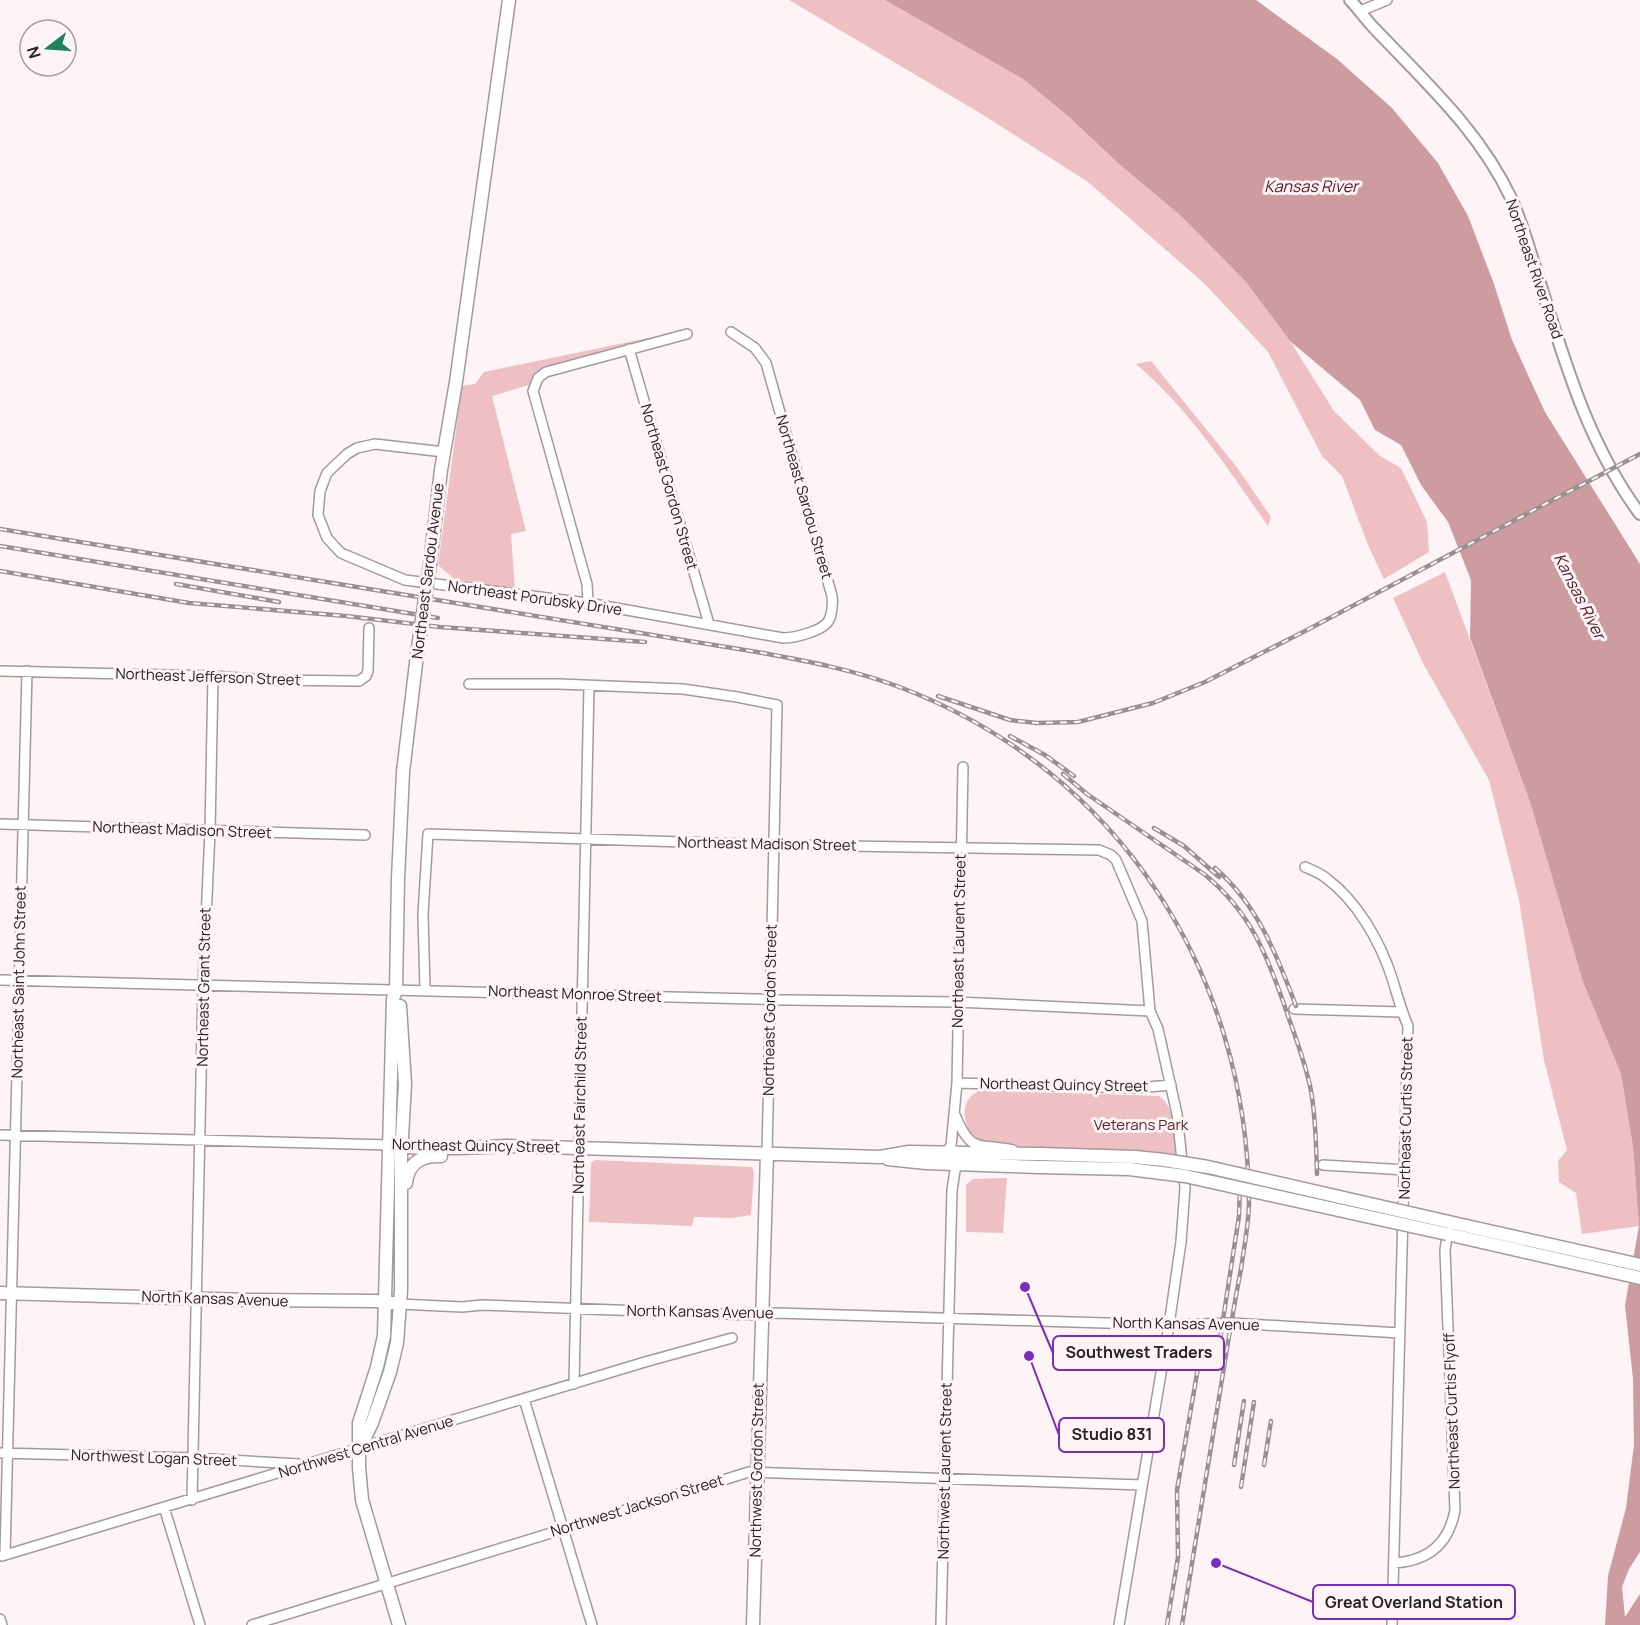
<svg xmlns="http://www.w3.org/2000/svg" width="1640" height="1625" viewBox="0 0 1640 1625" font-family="Manrope,sans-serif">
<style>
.green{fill:#eec0c4}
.water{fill:#cc9ca1}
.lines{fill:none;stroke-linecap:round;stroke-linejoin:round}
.minor-casing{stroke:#a59a9a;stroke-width:12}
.tertiary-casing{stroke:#a59a9a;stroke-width:14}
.secondary-casing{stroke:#a59a9a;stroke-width:15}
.minor{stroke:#fff;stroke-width:9}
.tertiary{stroke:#fff;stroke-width:10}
.secondary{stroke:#fff;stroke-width:12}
.rail-casing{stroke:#989192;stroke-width:4.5}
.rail{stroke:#fef4f5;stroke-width:2;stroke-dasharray:7;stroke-linecap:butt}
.secondary-bridge-casing{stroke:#a59a9a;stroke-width:15;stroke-linecap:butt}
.secondary-bridge{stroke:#fff;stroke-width:12}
.labels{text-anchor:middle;stroke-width:6;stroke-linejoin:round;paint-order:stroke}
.street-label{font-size:15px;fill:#262222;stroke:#fef4f5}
.park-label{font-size:15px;fill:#5f232d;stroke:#fef4f5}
.water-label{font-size:16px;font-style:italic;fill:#511622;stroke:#fef4f5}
.leader{fill:none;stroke:#7b2cbf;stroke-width:2}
.callout-dot{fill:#7b2cbf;stroke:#fef4f5;stroke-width:2}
.callout{fill:#fef4f5;stroke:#7b2cbf;stroke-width:2}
.callout-label{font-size:16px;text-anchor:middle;font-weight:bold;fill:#262222}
</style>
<rect width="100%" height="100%" fill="#fef4f5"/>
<path class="green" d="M789,0H885L1023,79L1069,117L1119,164L1182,217L1245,281L1290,341L1334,411L1380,456L1401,468L1427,522L1429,552L1384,579L1368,545L1342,476L1322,456L1268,352L1205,284L1088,182L980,113Z
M677,332L536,375L529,385L492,396L526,531L511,534L515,590L459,583L438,565L462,386L475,384L484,372Z
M1151,361L1236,466L1271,517L1268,526C1228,469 1190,410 1136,364Z
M1445,572L1530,802L1583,982L1621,1074L1633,1147L1639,1226L1582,1234L1576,1193L1559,1182L1558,1161L1567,1150L1544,1060L1519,900L1489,780L1424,665L1393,598Z
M981,1090L1159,1096C1176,1107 1174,1138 1177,1157C1139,1154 1102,1151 1064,1149C1035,1147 1004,1147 976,1141C962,1124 958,1099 981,1090Z
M595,1160L752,1167L754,1173L751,1215L732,1218L694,1217L692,1226L589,1222L591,1163Z
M1007,1178L1003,1233L966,1232V1185L973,1179Z"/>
<path class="water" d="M885,0H1256L1337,59L1392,108L1438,163L1468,216L1494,284L1512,340L1545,412L1640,564V1552L1629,1569L1622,1587L1625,1617L1640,1594V1625H1605L1608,1576L1626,1508L1634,1445L1633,1379L1625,1305L1639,1226L1633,1147L1621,1074L1583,982L1530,802L1470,638L1471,580L1448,522L1421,485L1401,445L1375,430L1360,400L1290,341L1245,281L1182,217L1119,164L1069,117L1023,79Z"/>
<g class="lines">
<g class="minor-casing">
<path id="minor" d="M1360,11L1387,0
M629,349L709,624
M444,452L375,444L357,448L347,454L327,473L320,491L318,515L327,538L341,553L405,580L588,603L783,638C794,638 824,631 829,620C832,614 833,603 832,596L766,363L755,348L731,332
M588,603L587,584L533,391L538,378L546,372L687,334
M0,671L213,676L268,680L359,681L366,676L368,671L369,628
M469,684H559L683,689L737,697L777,705L767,1154
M0,824L365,835
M1305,867C1312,870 1320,873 1326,878C1357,901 1380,941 1392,978C1397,994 1401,1010 1408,1026L1392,1625
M0,980L789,1000L957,1002L1150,1011
M425,990L423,914L428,834L784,845L1099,850L1111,855L1116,860L1142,921L1150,1011L1158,1029L1177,1114L1185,1188L1181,1242L1169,1325L1119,1625
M1294,1009L1402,1012
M957,1083L1136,1088L1171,1085
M955,1115C972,1155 977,1142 1013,1150
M0,1135L390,1145
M945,1153L951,1146L957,1083L963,767
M1323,1165L1406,1170
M399,1304L462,1307L482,1305L750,1315L777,1313L1169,1325L1231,1323L1400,1333
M574,1384L589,686
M524,1399L592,1625
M0,1453L194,1458L299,1464
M192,1500L203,985L210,831L213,676
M164,1507L200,1625
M5,1555L27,671
M2,1556L645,1362L732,1338
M1394,1563C1428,1561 1449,1544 1455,1510L1445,1250L1448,1230
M0,1619L2,1625
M252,1625L749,1472L1142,1485
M941,1625L952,1190L956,1164"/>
</g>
<g class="tertiary-casing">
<path id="tertiary" d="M1350,0C1359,9 1365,19 1374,28C1426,83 1479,130 1512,200C1524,228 1532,258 1541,286C1566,366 1589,445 1640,514"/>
</g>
<g class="secondary-casing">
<path id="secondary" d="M430,564L441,470L456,382L509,0
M390,1145C429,1150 467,1148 505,1146L880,1157L909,1152L1040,1154
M888,1159L926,1163L1040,1167
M406,1183C408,1163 421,1155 441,1156
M1449,1222L1640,1265
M1447,1234L1640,1278
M0,1293L248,1300L375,1301L392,1303
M360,1448L372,1423L390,1372L397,1343L401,1290V1155L405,1084L400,1006
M399,1625L362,1500L359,1467V1423L377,1367L384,1336L393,999L396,990L398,879L403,772L417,655
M753,1625L767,1154"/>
</g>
<use href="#minor" class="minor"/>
<use href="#tertiary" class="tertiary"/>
<use href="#secondary" class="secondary"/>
<g class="rail-casing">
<path id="rail" d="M0,529L757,652C807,661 855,670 902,688C1119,771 1247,973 1249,1201C1249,1224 1244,1247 1241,1269C1235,1300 1230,1330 1225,1361C1210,1449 1196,1537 1182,1625
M0,546L438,618
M0,571L189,603L346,616L440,627L645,642
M176,584L279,602
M938,696L1010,720L1037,723L1078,722L1153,703L1205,682L1307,630L1640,454
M1010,736L1045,755L1074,776
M1063,774L1087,794L1204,874C1251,912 1268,957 1287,1013C1296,1039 1306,1064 1311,1091C1316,1118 1316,1146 1317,1174
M1154,828L1184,846L1219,877
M1215,868C1257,904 1277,955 1296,1006
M1220,1339L1239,1216L1240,1184
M1234,1465L1244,1401
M1264,1465L1271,1421
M1241,1487L1254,1402
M1167,1625L1178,1557L1177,1490L1200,1356"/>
</g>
<use href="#rail" class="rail"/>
<g class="secondary-bridge-casing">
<path id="secondary-bridge" d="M417,655L430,564
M1040,1154L1135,1157L1164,1160L1208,1167L1449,1222
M1040,1167L1129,1169L1185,1176L1447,1234"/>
</g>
<use href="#secondary-bridge" class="secondary-bridge"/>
</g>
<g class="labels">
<g class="street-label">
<text transform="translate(1534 269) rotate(71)" y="5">Northeast River Road</text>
<text transform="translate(669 487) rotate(74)" y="5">Northeast Gordon Street</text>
<text transform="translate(804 497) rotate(74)" y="5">Northeast Sardou Street</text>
<text transform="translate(428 571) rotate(-83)" y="5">Northeast Sardou Avenue</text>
<text transform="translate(535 598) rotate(8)" y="5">Northeast Porubsky Drive</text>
<text transform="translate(208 677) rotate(2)" y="5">Northeast Jefferson Street</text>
<text transform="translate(182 830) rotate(2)" y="5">Northeast Madison Street</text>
<text transform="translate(767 844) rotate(1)" y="5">Northeast Madison Street</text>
<text transform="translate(959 941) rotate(-89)" y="5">Northeast Laurent Street</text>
<text transform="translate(19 982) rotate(-89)" y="5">Northeast Saint John Street</text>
<text transform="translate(204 987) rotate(-89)" y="5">Northeast Grant Street</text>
<text transform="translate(575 994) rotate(2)" y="5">Northeast Monroe Street</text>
<text transform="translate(770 1010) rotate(-89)" y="5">Northeast Gordon Street</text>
<text transform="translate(1064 1085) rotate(1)" y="5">Northeast Quincy Street</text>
<text transform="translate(580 1105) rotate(-89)" y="5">Northeast Fairchild Street</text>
<text transform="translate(1406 1118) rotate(-89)" y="5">Northeast Curtis Street</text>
<text transform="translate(476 1146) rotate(1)" y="5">Northeast Quincy Street</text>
<text transform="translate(215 1299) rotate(2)" y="5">North Kansas Avenue</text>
<text transform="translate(700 1312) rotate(1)" y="5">North Kansas Avenue</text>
<text transform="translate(1186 1324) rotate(1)" y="5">North Kansas Avenue</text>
<text transform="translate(1452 1411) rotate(-92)" y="5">Northeast Curtis Flyoff</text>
<text transform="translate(366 1447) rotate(-17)" y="5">Northwest Central Avenue</text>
<text transform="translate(154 1458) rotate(2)" y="5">Northwest Logan Street</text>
<text transform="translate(757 1470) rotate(-89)" y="5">Northwest Gordon Street</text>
<text transform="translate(945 1471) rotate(-89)" y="5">Northwest Laurent Street</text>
<text transform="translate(637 1506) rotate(-17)" y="5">Northwest Jackson Street</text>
</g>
<g class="park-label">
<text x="1141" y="1130">Veterans Park</text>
</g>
<g class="water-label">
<text x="1311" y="192">Kansas River</text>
<text transform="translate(1580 596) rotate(63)" y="6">Kansas River</text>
</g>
</g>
<path class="leader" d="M1025 1287L1053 1353M1029 1356L1059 1435M1216 1563L1313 1602"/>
<g class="callout-dot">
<circle cx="1025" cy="1287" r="6"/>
<circle cx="1029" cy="1356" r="6"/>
<circle cx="1216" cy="1563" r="6"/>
</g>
<g class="callout">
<rect x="1053" y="1336" width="171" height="34" rx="6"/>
<rect x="1059" y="1418" width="105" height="34" rx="6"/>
<rect x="1313" y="1585" width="202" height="34" rx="6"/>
</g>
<g class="callout-label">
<text x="1139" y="1358">Southwest Traders</text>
<text x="1112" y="1440">Studio 831</text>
<text x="1414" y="1608">Great Overland Station</text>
</g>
<g transform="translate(48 48) rotate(253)"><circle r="28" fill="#fef4f5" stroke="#a8a0a1" stroke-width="1.5"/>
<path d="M0-4.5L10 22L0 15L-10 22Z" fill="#1e835c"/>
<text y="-9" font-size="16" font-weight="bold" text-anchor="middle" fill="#262222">N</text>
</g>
</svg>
